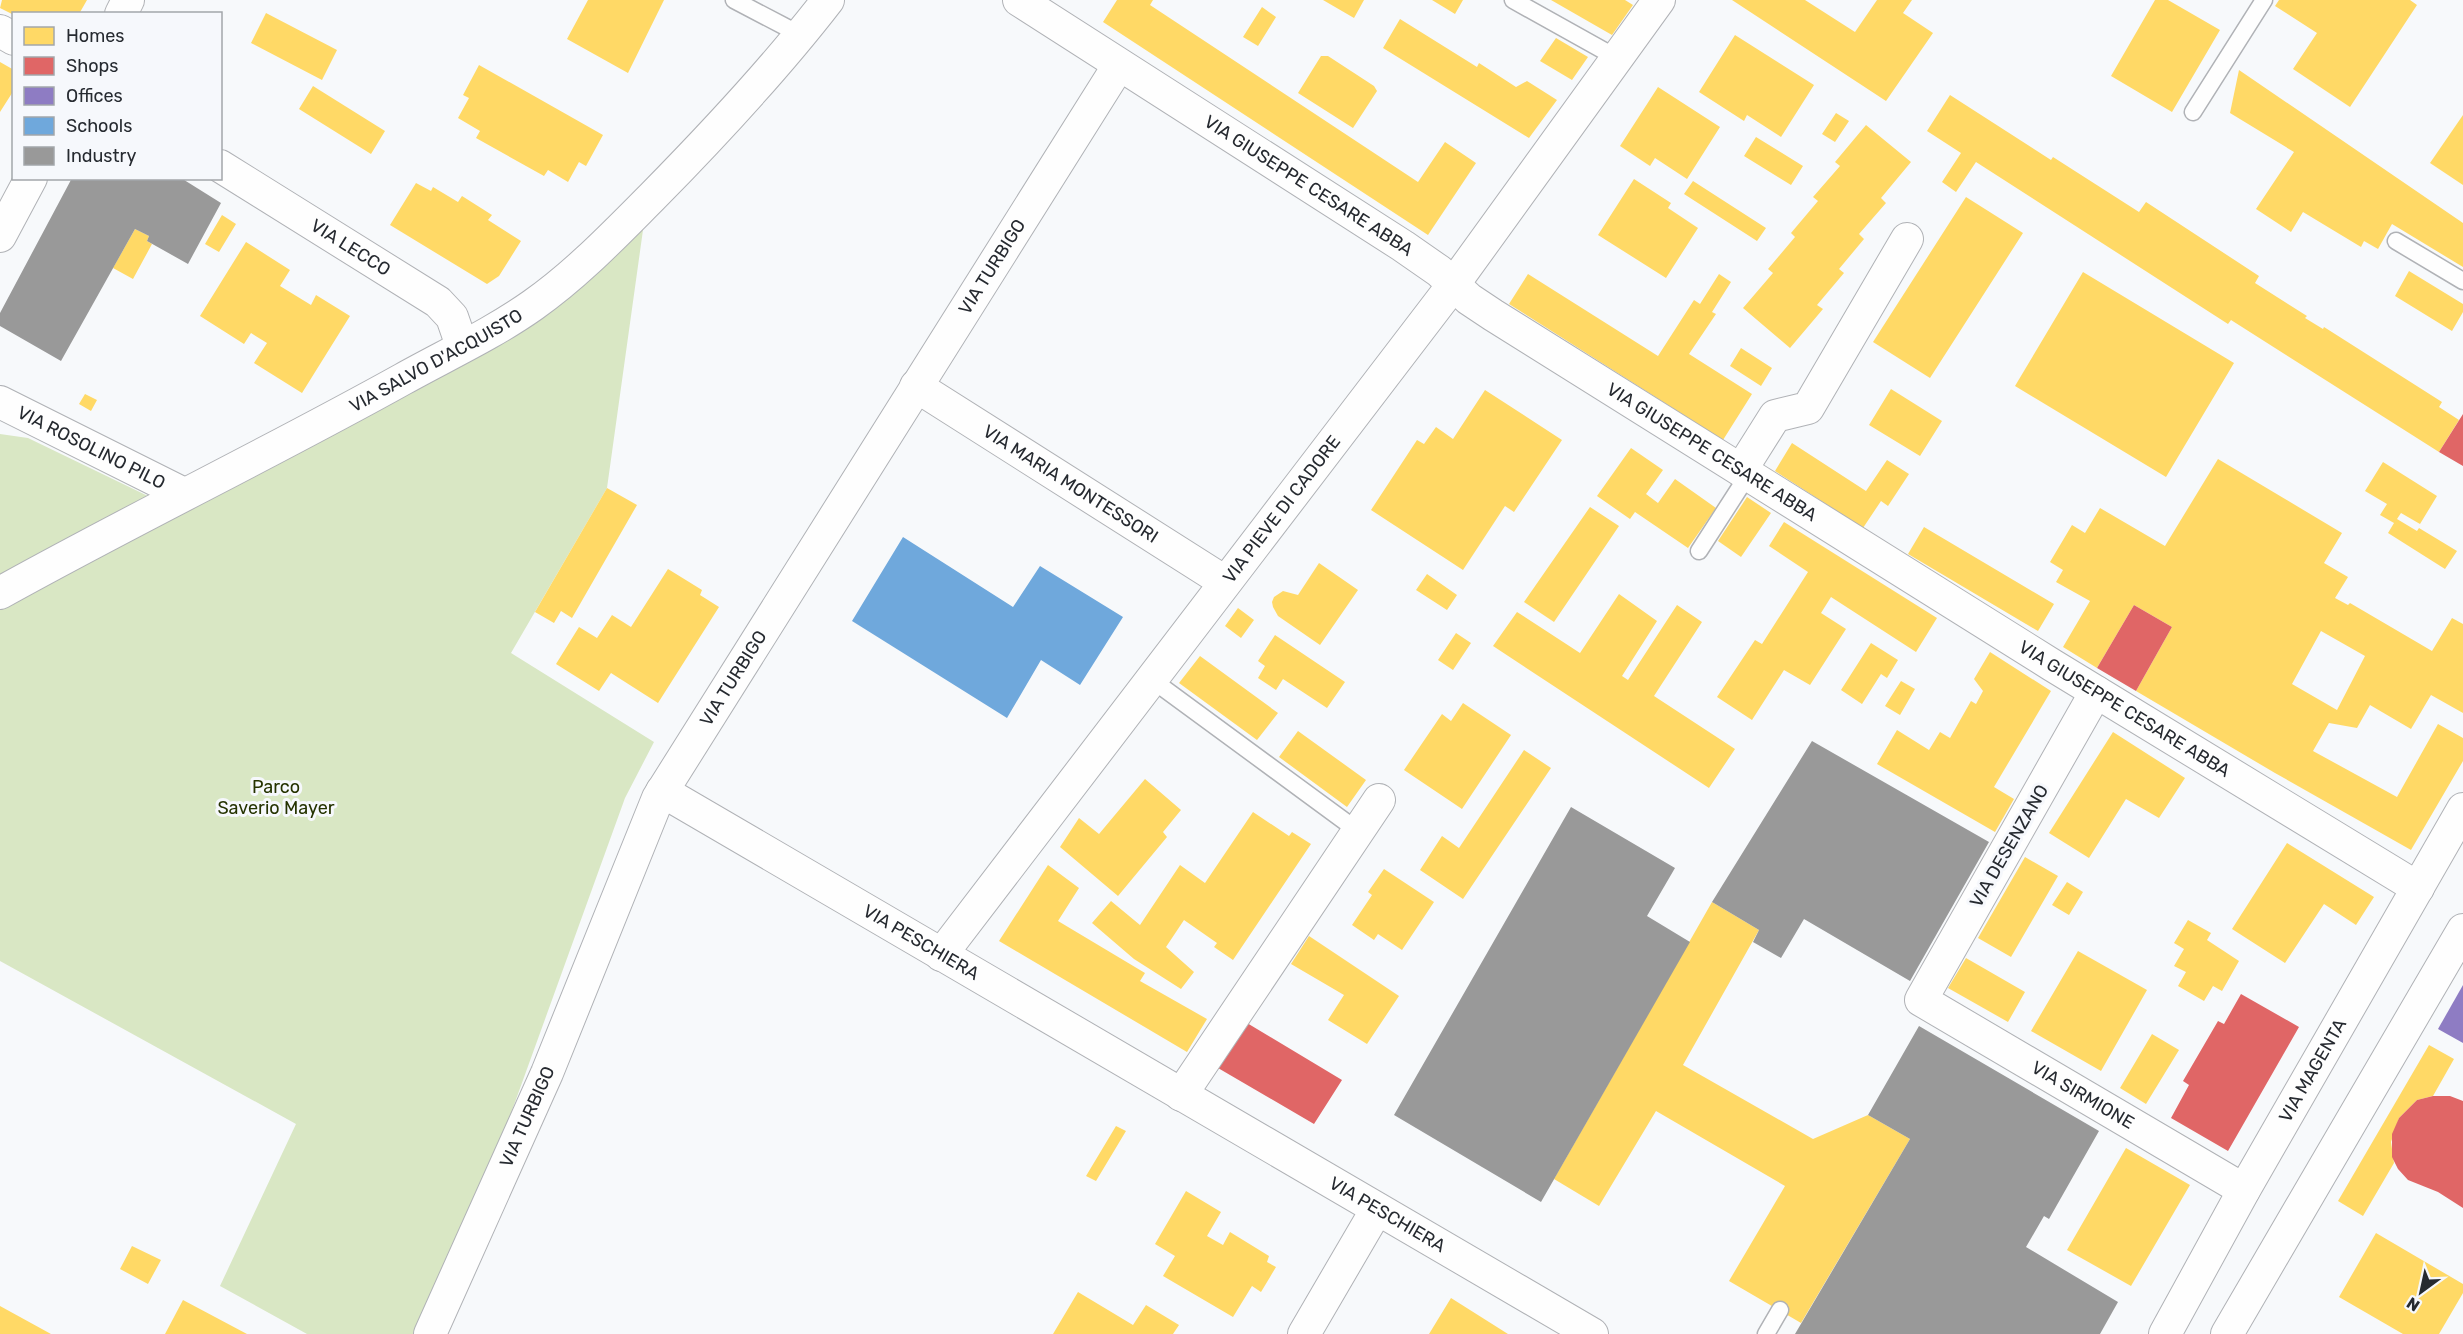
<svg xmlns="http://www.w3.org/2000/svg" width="2463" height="1334" viewBox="0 0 2463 1334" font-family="Rubik,sans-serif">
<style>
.green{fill:#d9e7c4}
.homes{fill:#ffd966;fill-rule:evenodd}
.shops{fill:#e06666}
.offices{fill:#8e7cc3}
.schools{fill:#6fa8dc}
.industry{fill:#999}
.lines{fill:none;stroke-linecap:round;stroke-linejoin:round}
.lane-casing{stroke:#b0b2b6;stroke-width:19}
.street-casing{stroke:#b0b2b6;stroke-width:34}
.lane{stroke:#fefefe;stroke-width:16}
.street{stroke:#fefefe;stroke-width:32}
.labels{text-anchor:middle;stroke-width:6;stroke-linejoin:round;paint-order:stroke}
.street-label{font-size:18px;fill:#262a30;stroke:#f6f8fc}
.park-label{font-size:18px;fill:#253300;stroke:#f6f8fc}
</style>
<rect width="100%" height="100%" fill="#f7f9fb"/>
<path class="green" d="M643,230L607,488L511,653L654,742L625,798L480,1199L416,1334H307L220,1286L296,1124L0,961V434L28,438L181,512L635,232Z"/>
<path class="homes" d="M2,0H87L79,14H14V15L0,8Z
M588,0H664L628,73L567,39Z
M1117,0H1153L1150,5L1418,182L1445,142L1476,163L1428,235L1103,22Z
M1323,0H1364L1354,18Z
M1432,0H1463L1455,14Z
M1551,0H1625L1633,5L1612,35Z
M1732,0H1805L1855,32L1877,0H1912L1903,13L1933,33L1886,101Z
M2155,0H2168L2220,30L2172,112L2111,76Z
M2279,0H2410L2417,5L2350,107L2293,69L2317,33L2275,6Z
M1262,7L1276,17L1258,46L1243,37Z
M266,13L337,50L322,80L251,43Z
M1400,19L1477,67L1479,63L1516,87L1527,81L1557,100L1529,138L1383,48Z
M1735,35L1814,85L1781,137L1747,115L1744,121L1699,92Z
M1556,38L1588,57L1572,80L1540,61Z
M1321,56H1328L1374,86L1377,91L1353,128L1298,93Z
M0,62L14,70V90L0,112Z
M479,65L603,135L586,166L579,162L568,182L548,170L544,176L476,138L480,131L458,118L469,98L463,95Z
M2239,70L2463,223V267L2392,224L2378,249L2364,241L2361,247L2303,212L2291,232L2256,209L2294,152L2230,113Z
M313,86L385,131L371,154L299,109Z
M1658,87L1720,127L1687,179L1655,158L1650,166L1620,146Z
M1950,95L2051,160L2053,157L2139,212L2146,202L2259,276L2255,283L2307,316L2305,318L2323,329L2324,327L2442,402L2439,407L2459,420L2439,452L2231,320L2228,324L1976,162L1956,192L1942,182L1961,153L1927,131Z
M1836,113L1849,121L1835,142L1822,134Z
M2463,115V185L2430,163Z
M1866,125L1911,162L1881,198L1886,203L1859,234L1864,239L1839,269L1844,273L1817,305L1823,309L1790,348L1743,308L1773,273L1768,269L1795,237L1791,233L1818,201L1813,197L1840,166L1835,162Z
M1756,137L1803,166L1791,185L1744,156Z
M1634,179L1671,203L1668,208L1698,228L1666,278L1598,235Z
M1693,181L1766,228L1757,241L1684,194Z
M416,183L431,191L433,187L458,202L462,196L492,215L488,220L521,241L499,276L487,284L390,225Z
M1966,197L2023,233L1930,378L1873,342Z
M222,215L236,224L219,252L205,244Z
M135,229L149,236L147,241L152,244L133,279L113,268Z
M246,242L290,270L280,286L311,305L316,295L350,316L302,393L254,363L267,343L251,333L244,344L200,316Z
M2409,271L2463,304V312L2452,331L2395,296Z
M2083,272L2234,363L2166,477L2015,386Z
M1528,274L1658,356L1694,300L1700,304L1719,274L1731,282L1712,312L1716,314L1689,354L1752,394L1723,440L1509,304Z
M1741,348L1772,368L1761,386L1730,366Z
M1891,389L1942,421L1920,456L1869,425Z
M1485,390L1562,440L1514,512L1505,506L1463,570L1371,510L1417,440L1424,444L1436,427L1453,439Z
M85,394L97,400L91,411L79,404Z
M1792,443L1866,491L1887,460L1909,474L1888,506L1881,501L1863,528L1775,471Z
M1631,448L1663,470L1646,494L1658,503L1675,479L1716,508L1688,548L1635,512L1630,519L1597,496Z
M2218,459L2342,533L2324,563L2348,577L2335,598L2348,605L2350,603L2432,651L2452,618L2463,624V713L2431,695L2411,729L2370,705L2357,728L2329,723L2313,751L2397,797L2438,724L2463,738V761L2411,850L2275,773L2136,691L2172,627L2134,605L2097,668L2063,647L2090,601L2056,582L2063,570L2050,562L2072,525L2085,533L2100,508L2165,546ZM2321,631L2365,656L2337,710L2292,684Z
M2383,462L2437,496L2420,524L2401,513L2397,519L2417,531L2419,528L2457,551L2445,569L2388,533L2394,523L2380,515L2387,504L2365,491Z
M607,488L637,505L572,618L561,611L554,623L535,612Z
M1747,497L1771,513L1741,557L1718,541Z
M1590,507L1619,526L1554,622L1524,602Z
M1784,522L1937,618L1916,652L1831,597L1821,613L1846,629L1810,685L1784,670L1752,720L1717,697L1755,640L1762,644L1808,572L1769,546Z
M1924,527L2054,604L2038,631L1908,554Z
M1319,563L1358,590L1320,645L1278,616L1273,607L1272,602L1274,597L1283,591L1298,595Z
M668,569L702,590L700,595L719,607L658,703L611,673L599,691L556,664L579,627L597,638L612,615L631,627Z
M1427,574L1457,595L1447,610L1416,590Z
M1619,594L1657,621L1622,676L1628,680L1677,605L1702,622L1654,696L1735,749L1709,788L1493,646L1517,612L1580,653Z
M1238,608L1254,620L1241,638L1225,626Z
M1456,633L1471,643L1453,670L1438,660Z
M1275,635L1345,682L1327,708L1283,679L1276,690L1258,678L1265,666L1258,661Z
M1871,643L1898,660L1887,678L1881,674L1862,704L1841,690Z
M1990,652L2051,691L1994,787L2014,799L1995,832L1877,764L1897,730L1929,750L1940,732L1950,738L1971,701L1976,704L1983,691L1974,679Z
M1200,656L1278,713L1257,740L1179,683Z
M1901,681L1915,689L1900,715L1885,706Z
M1463,703L1511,735L1462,809L1404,770L1442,714L1451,721Z
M1298,731L1366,780L1347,807L1279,757Z
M2113,732L2185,778L2159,818L2126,799L2089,858L2049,833Z
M1524,750L1551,768L1463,899L1420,870L1442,836L1459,848Z
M1145,779L1181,810L1163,832L1167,837L1118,896L1060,847L1079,818L1099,834Z
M1253,812L1289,836L1292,832L1311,844L1233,960L1214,947L1217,943L1184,920L1166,947L1194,972L1181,989L1134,959L1092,923L1111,901L1140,925L1180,865L1205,883Z
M2287,843L2374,897L2356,925L2324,904L2285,963L2232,929Z
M2025,857L2058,876L2011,957L1978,938Z
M1048,865L1079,888L1058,921L1145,973L1140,981L1207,1019L1187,1052L999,941Z
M1384,869L1434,902L1402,950L1378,934L1374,940L1352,925L1372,895L1368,892Z
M2067,882L2083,892L2069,915L2052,905Z
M1712,902L1759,930L1683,1065L1813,1139L1868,1115L1910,1139L1801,1323L1729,1281L1785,1186L1656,1111L1599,1206L1554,1179Z
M2188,920L2211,933L2207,940L2239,961L2222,991L2213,986L2204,1001L2178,986L2186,972L2174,966L2184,949L2174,943Z
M1309,936L1399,996L1367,1044L1328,1020L1344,995L1291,964Z
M2078,951L2147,990L2101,1071L2031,1031Z
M1966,958L2025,992L2008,1022L1948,988Z
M2152,1034L2179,1050L2146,1104L2120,1088Z
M2429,1045L2454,1059L2433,1096L2417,1100L2399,1118L2391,1142L2394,1163L2363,1216L2338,1201Z
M1116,1126L1126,1131L1096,1181L1086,1176Z
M2126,1148L2190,1185L2131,1286L2067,1250Z
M1186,1191L1221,1212L1207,1236L1223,1245L1230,1232L1269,1256L1267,1262L1276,1267L1261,1292L1252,1286L1233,1317L1163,1276L1175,1256L1155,1244Z
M2376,1233L2463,1284V1293L2439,1334H2403L2339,1297Z
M132,1246L161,1260L148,1284L120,1269Z
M1078,1292L1133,1325L1146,1305L1179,1325L1173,1334H1053Z
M1451,1298L1508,1334H1429Z
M183,1300L247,1334H165Z
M0,1306L51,1334H0Z"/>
<path class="shops" d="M2463,414V466L2439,452Z
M2134,605L2172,627L2136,691L2097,668Z
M2241,994L2299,1027L2228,1151L2171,1118L2189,1085L2183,1081L2218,1021L2224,1024Z
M1247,1023L1342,1080L1314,1124L1218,1068Z
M2433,1096H2450L2463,1101V1208L2438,1192L2408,1180L2398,1169L2392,1157V1134L2399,1118L2417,1100Z"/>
<path class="offices" d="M2463,985V1043L2438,1029Z"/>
<path class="schools" d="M903,537L1013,607L1040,566L1123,617L1080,685L1041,660L1007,718L852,621Z"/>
<path class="industry" d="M72,178H181L221,203L188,264L147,241L149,236L135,229L61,361L0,326V313Z
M1812,741L1989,842L1910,981L1804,919L1781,958L1753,942L1759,930L1712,902Z
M1571,807L1675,868L1647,916L1690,942L1541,1202L1394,1115Z
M1919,1026L2099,1131L2049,1219L2044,1216L2026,1247L2118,1302L2100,1334H1795L1910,1139L1868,1115Z"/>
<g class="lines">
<g class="lane-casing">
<path id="lane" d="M734,0L801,35
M1513,0L1617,58
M2193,112L2264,0
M2396,241L2463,281
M1699,551L1748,475
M1151,679L1358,831
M1766,1334L1780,1310"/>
</g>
<g class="street-casing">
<g id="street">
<path id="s1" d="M1019,0L1403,246L1439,271L1469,299L1493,315L2052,665L2418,888"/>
<path d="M121,14L128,0"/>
<path d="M0,31L14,39"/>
<path id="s2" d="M220,166L438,302L452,317L462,346"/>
<path d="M0,236L31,178"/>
<path id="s3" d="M916,386L1225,582"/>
<path id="s4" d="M0,402L184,494"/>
<path d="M1741,470L1775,416L1808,408L1907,239"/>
<path id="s5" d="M0,593C133,519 270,453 403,379C446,355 492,334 533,305C577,274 614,235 652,197C714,134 774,70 828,0"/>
<path id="s6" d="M2096,692L1921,1000L2244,1190"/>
<path id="s7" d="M662,791L1592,1334"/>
<path id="s8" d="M941,955L1453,285L1659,0"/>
<path d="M1181,1095L1379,800"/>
<path id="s9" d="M430,1334L547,1073L658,798L1119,65"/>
<path d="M1304,1334L1377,1209"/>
<path id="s10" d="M2165,1334L2244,1190L2463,809"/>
<path d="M2227,1334L2463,930"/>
</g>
</g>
<use href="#lane" class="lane"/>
<use href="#street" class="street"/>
</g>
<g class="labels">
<g class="street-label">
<text dy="6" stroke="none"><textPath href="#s1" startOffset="344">VIA GIUSEPPE CESARE ABBA</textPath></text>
<text dy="6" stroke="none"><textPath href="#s2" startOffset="154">VIA LECCO</textPath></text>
<text dy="6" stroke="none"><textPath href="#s9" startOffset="1210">VIA TURBIGO</textPath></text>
<text dy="6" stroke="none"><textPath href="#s5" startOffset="494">VIA SALVO D'ACQUISTO</textPath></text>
<text dy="6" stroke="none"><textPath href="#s4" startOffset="102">VIA ROSOLINO PILO</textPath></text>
<text dy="6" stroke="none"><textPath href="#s1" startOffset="828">VIA GIUSEPPE CESARE ABBA</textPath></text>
<text dy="6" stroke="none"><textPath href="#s3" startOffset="183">VIA MARIA MONTESSORI</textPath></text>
<text dy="6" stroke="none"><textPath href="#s8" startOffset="561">VIA PIEVE DI CADORE</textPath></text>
<text dy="6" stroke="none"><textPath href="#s9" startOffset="724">VIA TURBIGO</textPath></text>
<text dy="6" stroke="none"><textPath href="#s1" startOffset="1314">VIA GIUSEPPE CESARE ABBA</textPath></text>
<text transform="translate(2009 846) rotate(-60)" y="6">VIA DESENZANO</text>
<text dy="6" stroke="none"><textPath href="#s7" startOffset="300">VIA PESCHIERA</textPath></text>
<text dy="6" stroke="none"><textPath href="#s10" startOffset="302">VIA MAGENTA</textPath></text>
<text dy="6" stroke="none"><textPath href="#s6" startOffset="542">VIA SIRMIONE</textPath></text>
<text dy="6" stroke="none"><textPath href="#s9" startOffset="238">VIA TURBIGO</textPath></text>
<text dy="6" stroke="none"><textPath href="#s7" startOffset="840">VIA PESCHIERA</textPath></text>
</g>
<g class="park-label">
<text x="276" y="793">Parco<tspan x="276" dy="21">Saverio Mayer</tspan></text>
</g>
</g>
<rect x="12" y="12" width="210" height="168" fill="#f6f8fc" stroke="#a3a6aa" stroke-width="1.5"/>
<rect x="24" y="27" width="30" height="18" fill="#ffd966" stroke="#a3a6aa" stroke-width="1.5"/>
<text x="66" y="42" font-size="18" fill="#262a30">Homes</text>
<rect x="24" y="57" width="30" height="18" fill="#e06666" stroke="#a3a6aa" stroke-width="1.5"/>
<text x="66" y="72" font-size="18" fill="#262a30">Shops</text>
<rect x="24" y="87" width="30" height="18" fill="#8e7cc3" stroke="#a3a6aa" stroke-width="1.5"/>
<text x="66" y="102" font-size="18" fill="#262a30">Offices</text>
<rect x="24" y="117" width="30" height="18" fill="#6fa8dc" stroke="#a3a6aa" stroke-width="1.5"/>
<text x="66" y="132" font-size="18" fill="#262a30">Schools</text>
<rect x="24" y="147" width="30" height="18" fill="#999999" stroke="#a3a6aa" stroke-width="1.5"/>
<text x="66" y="162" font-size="18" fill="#262a30">Industry</text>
<g transform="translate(2421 1292) rotate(213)" stroke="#f6f8fc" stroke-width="4.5" paint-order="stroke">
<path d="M0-4.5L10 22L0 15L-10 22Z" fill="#262a30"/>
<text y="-9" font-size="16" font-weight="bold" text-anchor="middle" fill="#262a30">N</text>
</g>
</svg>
